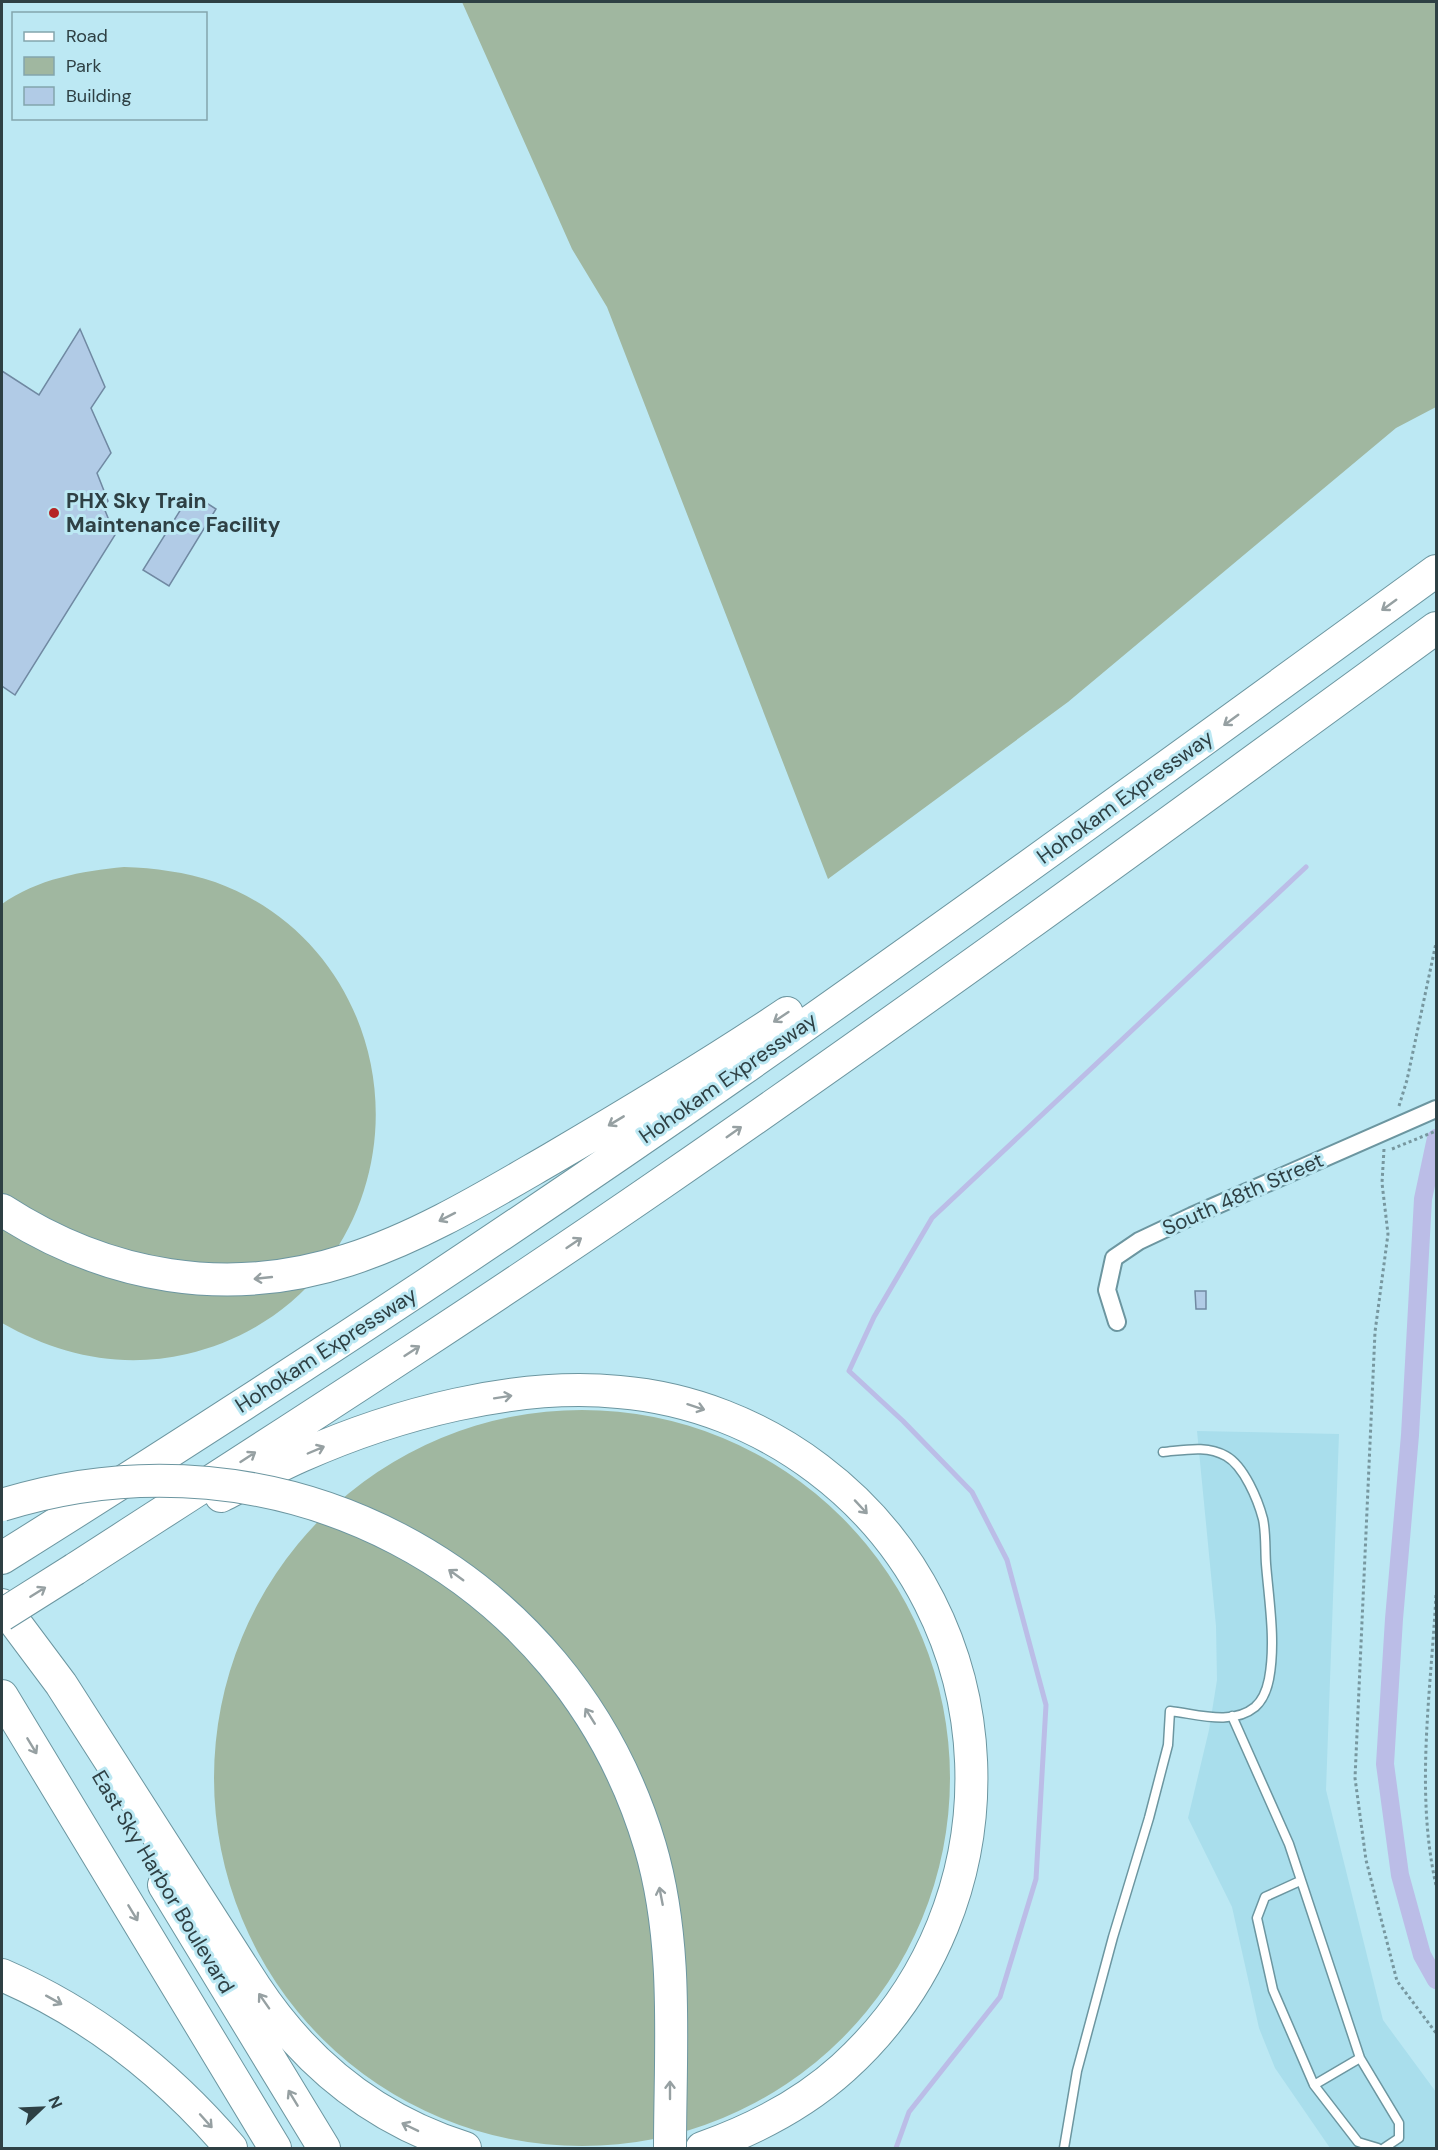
<svg xmlns="http://www.w3.org/2000/svg" width="1438" height="2150" viewBox="0 0 1438 2150" font-family="'DM Sans',sans-serif">
<style>
.built{fill:#a9deec}
.green{fill:#a0b7a0}
.lines{fill:none;stroke-linecap:round;stroke-linejoin:round}
.stream{stroke:#bbbde7;stroke-width:5}
.canal{stroke:#bbbde7;stroke-width:18}
.building{fill:#b1cbe6;stroke:#7089a2;stroke-width:1.5}
.lane-casing{stroke:#6c96a0;stroke-width:11}
.street-casing{stroke:#6c96a0;stroke-width:20}
.highway-casing{stroke:#6c96a0;stroke-width:34}
.path{stroke:#77979f;stroke-width:3;stroke-dasharray:3 3;stroke-linecap:butt}
.lane{stroke:#fff;stroke-width:8}
.street{stroke:#fff;stroke-width:16}
.highway{stroke:#fff;stroke-width:32}
.highway-bridge-casing{stroke:#6c96a0;stroke-width:34;stroke-linecap:butt}
.highway-bridge{stroke:#fff;stroke-width:32}
.oneway{stroke:#96a0a2}
.poi-dot{fill:#b52524;stroke:#bce8f3;stroke-width:2}
.labels{text-anchor:middle;stroke-width:6;stroke-linejoin:round;paint-order:stroke}
.poi-label{font-size:21px;font-weight:bold;fill:#2e4044;stroke:#bce8f3;text-anchor:start}
.street-label{font-size:21px;fill:#2e4044;stroke:#bce8f3}
</style>
<rect width="100%" height="100%" fill="#bce8f3"/>
<path class="built" d="M1197,1431L1339,1434L1326,1790L1383,2020L1436,2092V2148H1330L1275,2068L1259,2028L1232,1907L1188,1818L1209,1730L1217,1680L1216,1626Z"/>
<path class="green" d="M462,2H1436V407L1396,428L1068,702L828,879L607,307L572,249Z
M124,867C155,868 185,872 215,882C371,938 424,1131 327,1263C294,1309 243,1341 187,1354C122,1369 60,1356 2,1323V904C37,879 82,871 124,867Z
M214 1778a368 368 0 1 1 736 0a368 368 0 1 1-736 0Z"/>
<g class="lines">
<path class="stream" d="M896,2148L909,2112L1000,1997L1036,1879L1046,1705L1007,1560L972,1492L903,1421L849,1371L874,1317L932,1218L1306,867"/>
<path class="canal" d="M1436,1138L1423,1199L1410,1435L1394,1619L1385,1764L1400,1875L1422,1955L1436,1980"/>
</g>
<path class="building" d="M80,329L105,387L91,408L111,453L97,473L108,501L104,508L115,535L15,695L2,686V371L39,395Z
M191,493L216,509L169,586L143,570Z
M1195,1291H1206V1309H1196Z"/>
<g class="lines">
<g class="lane-casing">
<path id="lane" d="M1232,1716L1289,1844L1360,2058L1399,2123V2138L1384,2148
M1300,1881L1265,1897L1257,1918L1273,1990L1314,2085L1358,2142L1378,2148
M1314,2085L1360,2058
M1064,2148L1077,2071L1113,1937L1149,1818L1168,1745L1170,1711C1197,1714 1232,1726 1255,1707C1263,1700 1267,1689 1269,1679C1276,1642 1269,1601 1266,1564C1265,1550 1266,1533 1263,1519C1258,1500 1244,1466 1226,1456C1207,1445 1185,1450 1163,1452"/>
</g>
<g class="street-casing">
<path id="street" d="M1117,1322L1107,1290L1114,1258L1139,1241L1192,1216L1436,1109"/>
</g>
<g class="highway-casing">
<path id="highway" d="M2,1210C107,1278 228,1299 348,1260C420,1237 487,1196 551,1159C631,1112 710,1065 787,1013
M221,1496C248,1482 274,1468 301,1456C395,1414 516,1382 619,1392C691,1398 760,1425 818,1469C1013,1616 1023,1905 843,2068C802,2105 753,2130 702,2148
M2,1558C251,1402 498,1240 740,1071C974,907 1205,739 1436,571
M75,1569C273,1441 472,1314 666,1180C926,1001 1181,814 1436,628
M2,1605L61,1684L255,1987C306,2064 376,2120 465,2148
M2,1696L275,2148
M164,1885L324,2148
M2,1975C92,2014 167,2073 231,2148"/>
</g>
<path class="path" d="M1399,1106L1407,1080L1436,943
M1384,1149L1382,1183L1388,1234L1375,1332L1355,1778L1366,1860L1397,1981L1436,2033
M1392,1149L1436,1131
M1436,1595C1431,1691 1415,1792 1436,1885"/>
<use href="#lane" class="lane"/>
<use href="#street" class="street"/>
<use href="#highway" class="highway"/>
<g class="highway-bridge-casing">
<path id="highway-bridge" d="M2,1505C277,1419 567,1568 650,1846C679,1944 670,2048 670,2148
M2,1615L75,1569"/>
</g>
<use href="#highway-bridge" class="highway-bridge"/>
</g>
<defs><path id="oneway-shaft" d="M-6 0H5M1.5-3L5.5 0L1.5 3" fill="none" stroke-width="1.6" stroke-linecap="round" stroke-linejoin="round" transform="scale(1.5)"/></defs>
<g class="oneway">
<use href="#oneway-shaft" transform="translate(1389 605) rotate(144)"/>
<use href="#oneway-shaft" transform="translate(1231 720) rotate(144)"/>
<use href="#oneway-shaft" transform="translate(781 1017) rotate(146)"/>
<use href="#oneway-shaft" transform="translate(616 1121) rotate(149)"/>
<use href="#oneway-shaft" transform="translate(734 1132) rotate(-35)"/>
<use href="#oneway-shaft" transform="translate(447 1217) rotate(153)"/>
<use href="#oneway-shaft" transform="translate(574 1243) rotate(-34)"/>
<use href="#oneway-shaft" transform="translate(263 1278) rotate(174)"/>
<use href="#oneway-shaft" transform="translate(412 1351) rotate(-33)"/>
<use href="#oneway-shaft" transform="translate(503 1397) rotate(-9)"/>
<use href="#oneway-shaft" transform="translate(696 1407) rotate(18)"/>
<use href="#oneway-shaft" transform="translate(316 1450) rotate(-23)"/>
<use href="#oneway-shaft" transform="translate(248 1457) rotate(-33)"/>
<use href="#oneway-shaft" transform="translate(861 1507) rotate(47)"/>
<use href="#oneway-shaft" transform="translate(456 1575) rotate(-144)"/>
<use href="#oneway-shaft" transform="translate(38 1592) rotate(-32)"/>
<use href="#oneway-shaft" transform="translate(590 1716) rotate(-122)"/>
<use href="#oneway-shaft" transform="translate(32 1746) rotate(59)"/>
<use href="#oneway-shaft" transform="translate(661 1896) rotate(-101)"/>
<use href="#oneway-shaft" transform="translate(133 1913) rotate(59)"/>
<use href="#oneway-shaft" transform="translate(54 2000) rotate(29)"/>
<use href="#oneway-shaft" transform="translate(264 2001) rotate(-125)"/>
<use href="#oneway-shaft" transform="translate(670 2090) rotate(-90)"/>
<use href="#oneway-shaft" transform="translate(293 2098) rotate(-121)"/>
<use href="#oneway-shaft" transform="translate(206 2121) rotate(48)"/>
<use href="#oneway-shaft" transform="translate(410 2127) rotate(-154)"/>
</g>
<circle class="poi-dot" cx="54" cy="513" r="6"/>
<g class="labels">
<g class="poi-label">
<text x="66" y="508">PHX Sky Train<tspan x="66" dy="24">Maintenance Facility</tspan></text>
</g>
<g class="street-label">
<text transform="translate(1125 797) rotate(-36)" y="7">Hohokam Expressway</text>
<text transform="translate(728 1078) rotate(-35)" y="7">Hohokam Expressway</text>
<text transform="translate(1243 1194) rotate(-24)" y="7">South 48th Street</text>
<text transform="translate(326 1350) rotate(-33)" y="7">Hohokam Expressway</text>
<text transform="translate(163 1882) rotate(59)" y="7">East Sky Harbor Boulevard</text>
</g>
</g>
<rect width="1438" height="2150" fill="none" stroke="#2e4044" stroke-width="6"/>
<rect x="12" y="12" width="195" height="108" fill="#bce8f3" stroke="#83a5ad" stroke-width="1.5"/>
<rect x="24" y="32" width="30" height="9" fill="#ffffff" stroke="#83a5ad" stroke-width="1.5"/>
<text x="66" y="42" font-size="18" fill="#2e4044">Road</text>
<rect x="24" y="57" width="30" height="18" fill="#a0b7a0" stroke="#83a5ad" stroke-width="1.5"/>
<text x="66" y="72" font-size="18" fill="#2e4044">Park</text>
<rect x="24" y="87" width="30" height="18" fill="#b1cbe6" stroke="#83a5ad" stroke-width="1.5"/>
<text x="66" y="102" font-size="18" fill="#2e4044">Building</text>
<g transform="translate(42 2108) rotate(67)" stroke="#bce8f3" stroke-width="4.5" paint-order="stroke">
<path d="M0-4.5L10 22L0 15L-10 22Z" fill="#2e4044"/>
<text y="-9" font-size="16" font-weight="bold" text-anchor="middle" fill="#2e4044">N</text>
</g>
</svg>
